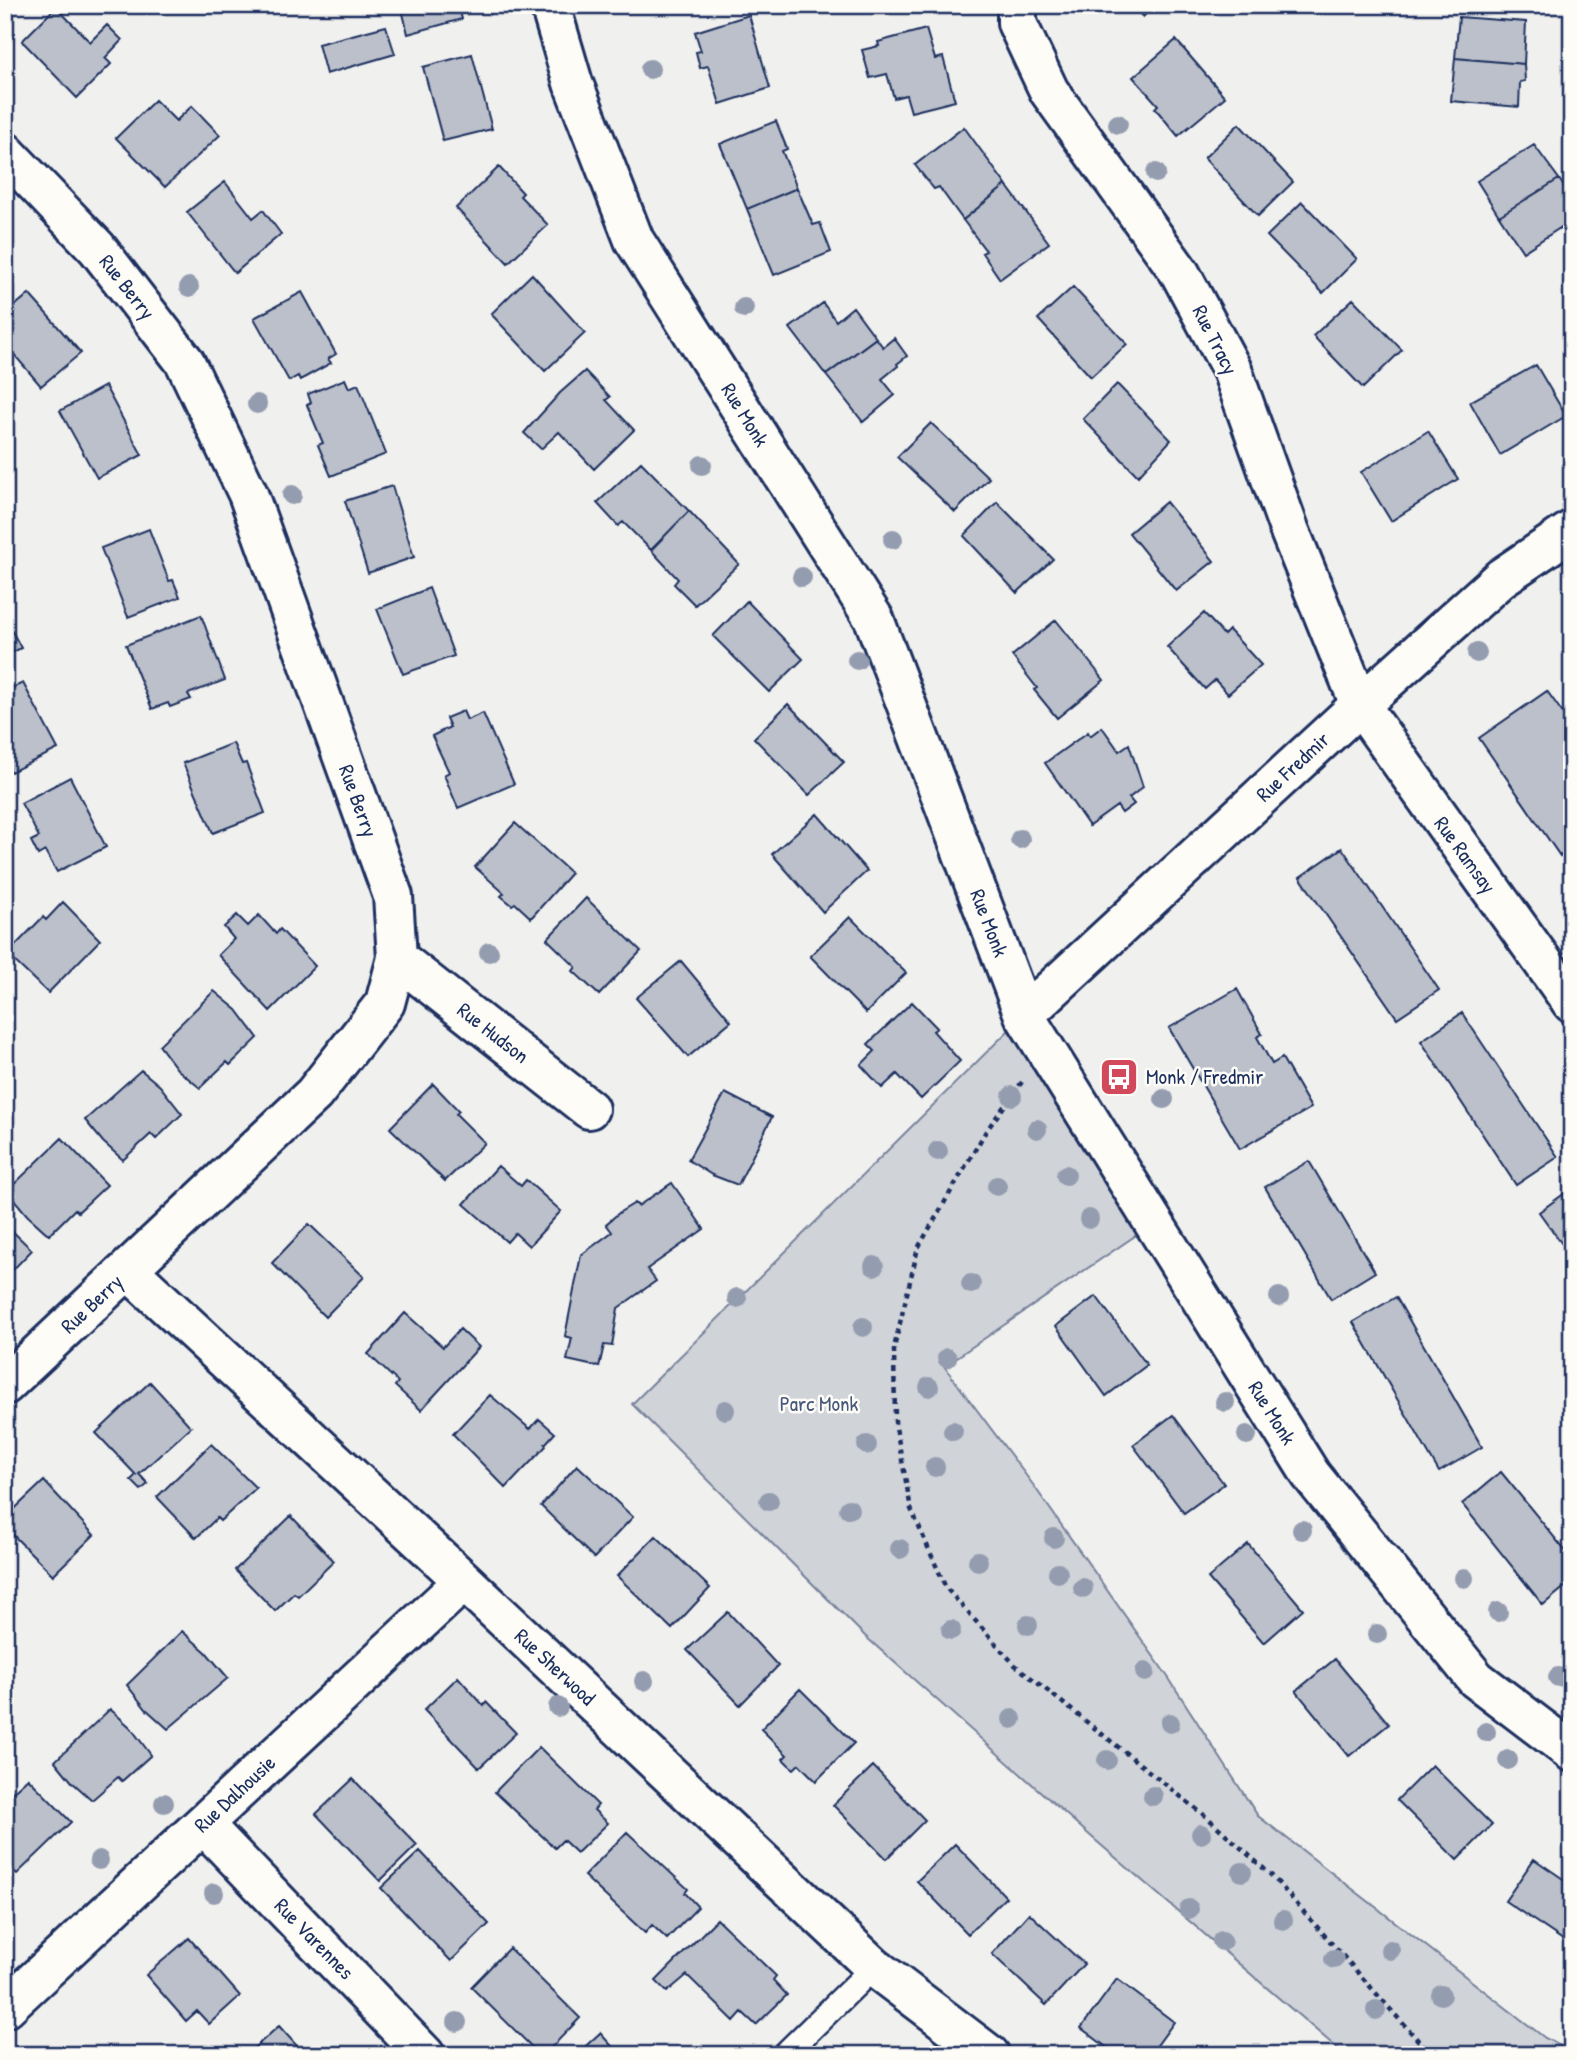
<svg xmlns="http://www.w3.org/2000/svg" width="1577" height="2060" viewBox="0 0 1577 2060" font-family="'Patrick Hand',sans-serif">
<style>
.green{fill:#d0d3d8;stroke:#76819b;stroke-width:2}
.building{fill:#bbc0ca;stroke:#1b2f5e;stroke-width:2}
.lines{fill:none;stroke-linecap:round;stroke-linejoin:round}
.service-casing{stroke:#1b2f5e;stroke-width:28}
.minor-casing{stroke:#1b2f5e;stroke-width:44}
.path{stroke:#1b2f5e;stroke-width:4.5;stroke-dasharray:5 5;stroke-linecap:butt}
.service{stroke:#fdfcf7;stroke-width:23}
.minor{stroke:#fdfcf7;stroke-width:38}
.tree{fill:#949caf}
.labels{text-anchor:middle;stroke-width:5;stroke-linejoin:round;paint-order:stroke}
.street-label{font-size:21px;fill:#1b2f5e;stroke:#fdfcf7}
.poi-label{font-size:21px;fill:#1b2f5e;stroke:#fdfcf7;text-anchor:start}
.park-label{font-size:21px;fill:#48587c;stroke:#fdfcf7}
</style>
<rect width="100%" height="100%" fill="#f0f0ee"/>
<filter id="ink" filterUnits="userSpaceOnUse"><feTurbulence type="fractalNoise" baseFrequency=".0143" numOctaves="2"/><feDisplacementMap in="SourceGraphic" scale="14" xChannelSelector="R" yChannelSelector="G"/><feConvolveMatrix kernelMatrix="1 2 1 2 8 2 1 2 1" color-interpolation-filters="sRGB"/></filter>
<g filter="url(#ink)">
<path class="green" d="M1024,1015L1154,1223L944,1366L1034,1486L1168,1677L1258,1816L1545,2038L1572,2052V2055H1345L1094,1839L866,1637L632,1404Z"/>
<path class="building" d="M401,5H458L462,19L408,34Z
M1130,5H1154L1143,17Z
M56,7L90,42L107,25L122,40L105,58L111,64L77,98L22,41Z
M749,15L770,88L720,104L708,66L700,68L696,52L701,51L695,32Z
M1459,17L1526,22L1524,64L1455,58Z
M386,26L395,54L326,74L318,44Z
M926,29L935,59L943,57L955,101L911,112L906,95L894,98L887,74L870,78L862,50L879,46L878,42Z
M1176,40L1225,97L1178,136L1155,108L1158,105L1133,77Z
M472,54L492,129L443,141L423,67Z
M1455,58L1524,64L1525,81L1520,82L1519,107L1451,101Z
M155,100L176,121L192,106L220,135L165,187L116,138Z
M776,121L787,149L782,151L797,188L747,209L720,144Z
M1239,124L1293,182L1258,216L1204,158Z
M964,127L1006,185L963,220L939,187L934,189L915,165Z
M1534,145L1559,179L1499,216L1477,181Z
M499,167L523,193L520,196L548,225L508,263L456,208Z
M1559,179L1568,193L1566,195L1572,204V220L1523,252L1499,216Z
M225,182L253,218L263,210L281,234L235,273L187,212Z
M1006,185L1049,243L1000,279L982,253L986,251L963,220Z
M797,188L813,225L820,223L831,252L774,275L747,209Z
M1302,202L1357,259L1323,293L1267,236Z
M532,274L585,333L545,371L491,314Z
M1073,287L1127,344L1091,377L1038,319Z
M302,292L336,354L328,359L331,363L300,380L298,376L289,381L254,318Z
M29,294L81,353L41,386L5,344V314Z
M1353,299L1402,350L1363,388L1313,336Z
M823,303L836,321L853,307L876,338L826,375L790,328Z
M876,338L883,347L894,338L907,356L897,364L898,366L882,379L895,395L863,422L826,375Z
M1536,365L1566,416L1500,455L1470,402Z
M585,371L610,397L606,400L634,430L594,469L559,432L541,449L524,433L560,393Z
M345,379L349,388L358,384L386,454L331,476L318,445L323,443L307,405L311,403L308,394Z
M1117,384L1171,440L1138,476L1083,419Z
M105,386L142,455L97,478L60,411Z
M931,423L989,478L955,512L897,457Z
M1428,431L1458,479L1391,521L1361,472Z
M641,462L689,511L651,550L623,522L618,526L597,503Z
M392,486L414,557L368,573L345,501Z
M997,502L1053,559L1017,593L964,536Z
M1166,502L1214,561L1176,591L1129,533Z
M689,511L739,564L695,605L674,584L678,579L651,550Z
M149,529L169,581L173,580L180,597L128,617L101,548Z
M429,588L454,656L403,674L377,609Z
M747,601L803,659L769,692L713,636Z
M1204,613L1224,635L1229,630L1261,665L1228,694L1215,680L1205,689L1167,647Z
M201,615L225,680L188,694L191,699L170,707L168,703L152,709L126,645Z
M5,618L21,648L5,656Z
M1056,620L1104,680L1057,718L1034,690L1037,688L1012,656Z
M23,683L58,749L11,772L5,761V691Z
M1547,691L1572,726V848L1560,856L1479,738Z
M788,704L844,762L809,795L754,738Z
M463,711L467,720L483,713L514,784L458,808L444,775L449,772L432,736L450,727L446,718Z
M1102,727L1119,751L1129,744L1143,787L1129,798L1134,804L1122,813L1117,806L1089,826L1045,763L1088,732L1090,736Z
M233,743L242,764L246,763L265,813L213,833L183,763Z
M70,777L106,847L57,872L45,851L38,855L31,841L39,837L21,803Z
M817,814L867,871L823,912L772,854Z
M515,823L571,873L531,918L515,903L512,905L501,896L504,893L475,867Z
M1342,848L1439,990L1397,1018L1300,877Z
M586,898L641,951L599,995L573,971L576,967L547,939Z
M63,902L100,940L48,993L7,954L43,917L46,920Z
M237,915L248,926L259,915L276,934L280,929L315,966L270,1011L218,955L234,939L224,927Z
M850,917L906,973L866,1013L810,956Z
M681,961L731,1021L688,1057L636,998Z
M1237,989L1262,1034L1257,1037L1272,1064L1282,1058L1311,1108L1240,1149L1169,1028Z
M214,991L237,1010L258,1038L230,1065L227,1062L200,1088L177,1069L159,1045Z
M912,1002L937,1028L933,1031L960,1061L921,1099L897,1074L882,1088L861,1065L875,1051L868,1044Z
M1462,1013L1558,1157L1516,1185L1421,1041Z
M141,1070L160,1086L182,1114L156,1139L151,1134L123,1160L103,1142L85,1120Z
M433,1084L459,1111L456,1114L485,1143L445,1181L390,1128Z
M725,1093L772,1117L738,1185L712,1175L688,1160Z
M62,1138L107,1185L78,1212L75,1209L49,1235L27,1215L7,1191Z
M1309,1161L1375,1272L1331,1299L1265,1187Z
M498,1166L521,1186L526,1180L561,1211L529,1246L515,1233L507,1242L464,1204Z
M672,1183L704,1229L647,1269L656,1281L618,1308L612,1346L604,1345L599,1367L567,1360L572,1338L565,1336L581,1255L612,1232L606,1224L620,1212L635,1203L638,1206Z
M1572,1188V1258L1539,1212Z
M5,1224L32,1250L5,1278Z
M309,1224L364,1277L325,1317L272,1263Z
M1096,1296L1147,1365L1106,1396L1056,1326Z
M1396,1297L1482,1447L1439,1472L1353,1322Z
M405,1313L443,1347L460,1329L479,1347L421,1410L395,1386L398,1382L368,1354Z
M150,1382L191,1427L139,1474L148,1484L141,1490L131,1480L136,1475L96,1433Z
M490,1395L530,1429L539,1419L555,1433L545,1444L546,1446L506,1488L453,1434Z
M1173,1415L1224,1484L1184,1513L1133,1445Z
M211,1444L256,1488L220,1521L217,1518L196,1538L157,1497Z
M577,1465L633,1517L594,1558L541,1506Z
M1501,1472L1572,1559V1581L1543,1605L1462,1504Z
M44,1481L94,1535L53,1575L5,1527V1518Z
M291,1516L334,1561L298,1596L294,1593L275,1611L235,1570Z
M656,1536L710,1588L672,1629L617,1576Z
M1248,1544L1303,1609L1264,1643L1208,1578Z
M728,1612L778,1666L740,1705L687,1650Z
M182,1631L206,1652L228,1678L168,1729L146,1709L127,1685Z
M1335,1659L1389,1724L1349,1756L1296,1691Z
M458,1677L484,1706L486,1702L516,1733L479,1768L424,1710Z
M800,1689L854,1743L816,1781L799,1764L794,1769L789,1765L783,1759L787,1755L761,1729Z
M110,1709L130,1727L151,1755L122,1781L118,1777L92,1800L72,1782L55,1761Z
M539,1747L598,1805L594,1810L608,1823L577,1853L563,1840L555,1848L495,1792Z
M1432,1765L1492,1825L1457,1860L1397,1800Z
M873,1766L925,1820L886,1859L833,1805Z
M28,1778L71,1822L17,1874L5,1863V1799Z
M353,1779L417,1845L380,1881L316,1814Z
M627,1832L688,1889L685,1893L698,1907L667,1939L652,1925L645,1933L584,1876Z
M955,1844L1006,1897L968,1934L917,1881Z
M420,1851L489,1924L451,1961L381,1888Z
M1534,1859L1572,1885V1946L1505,1901Z
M1029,1913L1084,1964L1046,2005L992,1954Z
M717,1919L776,1976L773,1980L787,1995L756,2025L742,2012L734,2021L687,1975L667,1992L656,1981Z
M189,1938L240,1996L209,2024L197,2011L186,2021L146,1975Z
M509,1948L580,2018L544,2055H540L471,1987Z
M1117,1979L1174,2022L1150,2055H1117L1081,2028Z
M279,2026L305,2055H246Z
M600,2033L620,2055H576Z"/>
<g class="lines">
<g class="service-casing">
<path id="service" d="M784,2055L874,1967"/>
</g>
<g class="minor-casing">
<path id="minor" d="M550,5L573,83L634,240L874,619L1024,1015L1311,1475L1476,1679L1572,1752
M1017,5V23L1049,91L1180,273L1232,370L1289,529L1360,705L1572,1003
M5,152L97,248L185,362L248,494L393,896L397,958L385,1003L314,1094L5,1385
M397,958L589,1109
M1024,1015L1360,705L1501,578L1572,530
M128,1270L464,1581L874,1967L990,2055
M203,1824L425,2055
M5,2008L464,1581"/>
</g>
<path class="path" d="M1022,1082L986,1131L918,1248L894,1348L895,1422L911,1509L946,1588L1015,1665L1209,1819L1272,1876L1431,2055"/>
<use href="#service" class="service"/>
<use href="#minor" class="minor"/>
</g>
<g class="tree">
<circle cx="650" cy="69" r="10"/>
<circle cx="1118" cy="124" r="10"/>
<circle cx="1156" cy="173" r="10"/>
<circle cx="189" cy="287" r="10"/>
<circle cx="744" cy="308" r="10"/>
<circle cx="257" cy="404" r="10"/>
<circle cx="702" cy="465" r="10"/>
<circle cx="292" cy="495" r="10"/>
<circle cx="893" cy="539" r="10"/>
<circle cx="802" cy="577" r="10"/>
<circle cx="1477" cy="653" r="10"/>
<circle cx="857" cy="660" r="10"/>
<circle cx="1020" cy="839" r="10"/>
<circle cx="489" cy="952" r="10"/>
<circle cx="1012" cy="1096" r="10"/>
<circle cx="1164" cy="1099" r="10"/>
<circle cx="1037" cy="1129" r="10"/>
<circle cx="938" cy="1151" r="10"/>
<circle cx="1066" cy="1175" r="10"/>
<circle cx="997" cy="1186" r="10"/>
<circle cx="1089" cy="1219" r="10"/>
<circle cx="874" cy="1266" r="10"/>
<circle cx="971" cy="1284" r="10"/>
<circle cx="1279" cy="1297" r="10"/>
<circle cx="737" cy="1298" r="10"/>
<circle cx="863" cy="1327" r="10"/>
<circle cx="947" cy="1358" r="10"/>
<circle cx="929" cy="1387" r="10"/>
<circle cx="1225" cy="1402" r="10"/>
<circle cx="725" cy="1410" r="10"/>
<circle cx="953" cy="1431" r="10"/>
<circle cx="1247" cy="1435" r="10"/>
<circle cx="867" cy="1445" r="10"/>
<circle cx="935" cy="1467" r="10"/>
<circle cx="769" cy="1501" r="10"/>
<circle cx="849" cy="1509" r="10"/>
<circle cx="1302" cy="1530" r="10"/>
<circle cx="1054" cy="1538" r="10"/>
<circle cx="900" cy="1549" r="10"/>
<circle cx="978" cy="1561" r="10"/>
<circle cx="1058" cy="1573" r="10"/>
<circle cx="1464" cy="1578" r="10"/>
<circle cx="1083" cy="1588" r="10"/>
<circle cx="1498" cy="1612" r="10"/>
<circle cx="1028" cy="1625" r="10"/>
<circle cx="951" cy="1630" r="10"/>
<circle cx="1377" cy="1634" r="10"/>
<circle cx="1145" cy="1672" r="10"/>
<circle cx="1558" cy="1677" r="10"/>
<circle cx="644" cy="1681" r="10"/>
<circle cx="558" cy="1707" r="10"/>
<circle cx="1012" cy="1719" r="10"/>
<circle cx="1170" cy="1723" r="10"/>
<circle cx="1486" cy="1732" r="10"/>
<circle cx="1107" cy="1760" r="10"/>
<circle cx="1508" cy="1760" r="10"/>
<circle cx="1153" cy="1796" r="10"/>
<circle cx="164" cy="1803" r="10"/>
<circle cx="1201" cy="1834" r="10"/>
<circle cx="99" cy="1860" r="10"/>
<circle cx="1242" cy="1872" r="10"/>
<circle cx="214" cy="1893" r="10"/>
<circle cx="1189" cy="1909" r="10"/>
<circle cx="1283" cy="1920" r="10"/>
<circle cx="1222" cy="1941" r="10"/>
<circle cx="1390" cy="1950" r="10"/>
<circle cx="1334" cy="1959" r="10"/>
<circle cx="1441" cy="1995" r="10"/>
<circle cx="1376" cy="2010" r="10"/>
<circle cx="457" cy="2022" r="10"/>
</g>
</g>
<defs>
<g id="bus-square" transform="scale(2.0125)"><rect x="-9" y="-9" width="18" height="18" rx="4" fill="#d1495b" stroke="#fdfcf7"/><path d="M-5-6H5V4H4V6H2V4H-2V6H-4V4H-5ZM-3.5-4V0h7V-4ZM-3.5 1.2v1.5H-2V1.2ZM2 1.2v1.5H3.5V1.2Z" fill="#fff"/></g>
</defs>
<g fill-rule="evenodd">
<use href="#bus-square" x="1119" y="1077"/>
</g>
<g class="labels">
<g class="street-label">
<text transform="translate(127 287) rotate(52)" y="7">Rue Berry</text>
<text transform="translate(1215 340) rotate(63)" y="7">Rue Tracy</text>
<text transform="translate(745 415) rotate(58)" y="7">Rue Monk</text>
<text transform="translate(1293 767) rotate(-43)" y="7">Rue Fredmir</text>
<text transform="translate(358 801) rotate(70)" y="7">Rue Berry</text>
<text transform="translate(1465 855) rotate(54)" y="7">Rue Ramsay</text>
<text transform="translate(989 923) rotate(69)" y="7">Rue Monk</text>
<text transform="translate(493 1033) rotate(38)" y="7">Rue Hudson</text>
<text transform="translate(92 1304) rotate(-43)" y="7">Rue Berry</text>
<text transform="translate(1272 1413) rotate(58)" y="7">Rue Monk</text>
<text transform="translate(555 1667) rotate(43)" y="7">Rue Sherwood</text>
<text transform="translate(235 1794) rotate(-43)" y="7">Rue Dalhousie</text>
<text transform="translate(314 1939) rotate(46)" y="7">Rue Varennes</text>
</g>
<g class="poi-label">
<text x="1146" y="1084">Monk / Fredmir</text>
</g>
<g class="park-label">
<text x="819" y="1411">Parc Monk</text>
</g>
</g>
<rect width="1577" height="2060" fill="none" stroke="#fdfcf7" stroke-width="28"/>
<rect x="14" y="14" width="1549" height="2032" fill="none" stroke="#1b2f5e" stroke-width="2.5" filter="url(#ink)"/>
</svg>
